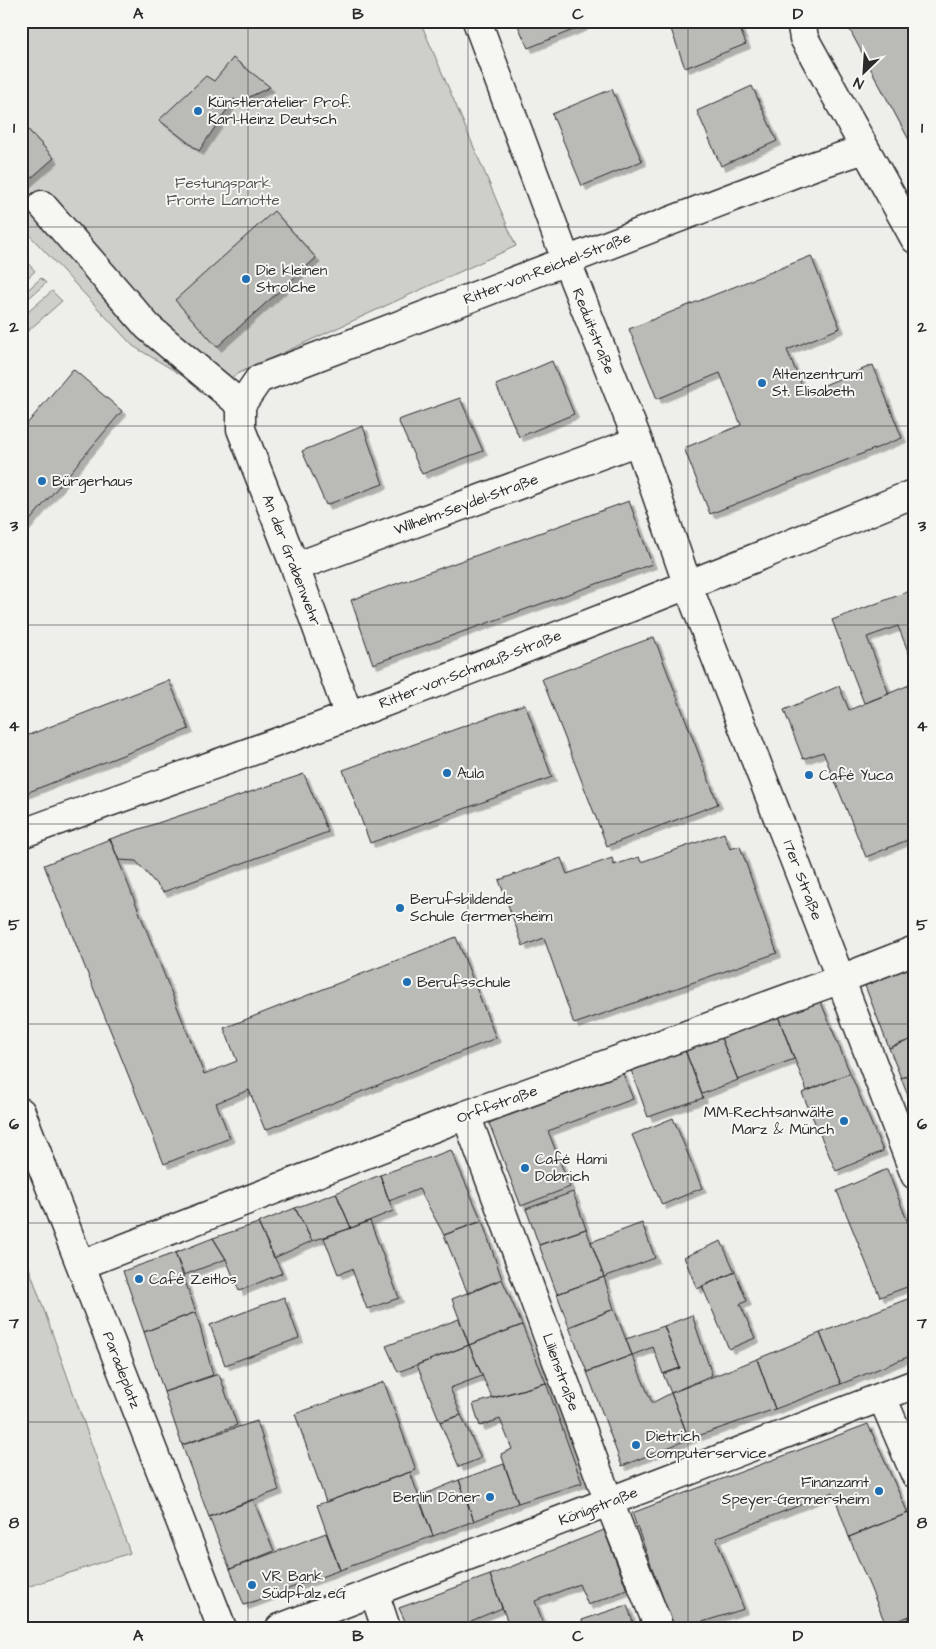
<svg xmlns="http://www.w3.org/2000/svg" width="936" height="1649" viewBox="0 0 936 1649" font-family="'Architects Daughter',sans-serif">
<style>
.green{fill:#cececa;stroke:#7c7c7a}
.building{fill:#babab7;stroke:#2b2b2b;filter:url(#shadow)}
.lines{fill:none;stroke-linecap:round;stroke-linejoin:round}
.minor-casing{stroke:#2b2b2b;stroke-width:31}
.minor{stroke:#f6f6f2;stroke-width:28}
.grid{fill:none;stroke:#2b2b2b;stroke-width:1;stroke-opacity:0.55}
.poi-dot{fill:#1f6fb2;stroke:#f6f6f2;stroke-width:2}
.labels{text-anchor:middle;stroke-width:4;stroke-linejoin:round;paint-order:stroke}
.poi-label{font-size:15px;fill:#2b2b2b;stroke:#f6f6f2;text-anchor:start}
.park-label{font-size:15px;fill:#545453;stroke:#f6f6f2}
.street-label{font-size:15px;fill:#2b2b2b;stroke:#f6f6f2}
.neatline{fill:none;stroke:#2b2b2b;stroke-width:2}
.grid-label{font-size:16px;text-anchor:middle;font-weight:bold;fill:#2b2b2b}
</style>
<defs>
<filter id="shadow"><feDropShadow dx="4.5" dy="4.5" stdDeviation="0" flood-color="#0004"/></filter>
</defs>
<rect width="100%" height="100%" fill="#eeeeea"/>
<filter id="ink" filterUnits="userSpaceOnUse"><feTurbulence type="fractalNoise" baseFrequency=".02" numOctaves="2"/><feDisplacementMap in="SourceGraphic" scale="10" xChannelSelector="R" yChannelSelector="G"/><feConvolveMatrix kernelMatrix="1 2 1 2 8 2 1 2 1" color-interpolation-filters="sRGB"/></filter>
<g filter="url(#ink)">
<path class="green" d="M21,21H420L516,246L237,374L210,392L133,346L21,226Z
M23,258L35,271L21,284V259Z
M41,278L46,283L21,305V296Z
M52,291L62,301L21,337V318Z
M21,1245L130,1553L21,1589Z"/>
<path class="building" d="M516,21H581L583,26L528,48Z
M668,21H737L746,44L685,68Z
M845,21H912L915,27V151Z
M233,58L270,87L239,102L234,99L199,151L159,120L206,76L214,81Z
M752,86L777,141L721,166L697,111Z
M612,89L642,161L582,186L552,114Z
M21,122L54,158L21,187Z
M274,211L316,258L217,347L175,300Z
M811,256L840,328L787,350L805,393L873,365L902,438L710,514L684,448L741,425L720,373L657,399L629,329Z
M552,361L574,414L519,437L496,385Z
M73,369L122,411L21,531V431Z
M460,398L483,451L422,474L398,420Z
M363,426L383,484L326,505L302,451Z
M629,501L652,564L373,664L351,600Z
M910,591L915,603V669L898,626L867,637L889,694L864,703L832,620Z
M654,637L718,804L607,846L542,679Z
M169,680L189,729L21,795V738Z
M914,683L915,837L866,857L823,752L803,759L784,710L839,686L849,710Z
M525,704L552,777L370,843L343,770Z
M304,774L328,832L163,892L136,861L119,860L110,839Z
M724,833L730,849L740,846L777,953L574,1024L544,938L523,946L499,880L561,858L567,874L612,858L614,865L639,857L641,862Z
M110,839L204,1074L237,1061L224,1028L456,937L496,1038L265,1130L249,1090L216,1103L230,1138L164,1164L44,865Z
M915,963V1038L889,1048L864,983Z
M820,1000L850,1073L807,1091L778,1016Z
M778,1016L794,1059L738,1080L721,1038Z
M721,1038L738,1080L702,1094L685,1050Z
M915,1038V1072L901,1078L889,1048Z
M685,1050L703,1098L648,1117L631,1070Z
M622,1071L633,1099L548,1131L570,1187L521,1206L489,1123Z
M915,1072V1099L910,1101L901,1078Z
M850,1073L883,1151L836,1171L802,1093Z
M915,1099V1113L910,1101Z
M673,1118L702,1188L662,1205L632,1135Z
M451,1150L482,1221L444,1235L419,1189L389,1201L380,1175Z
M887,1169L915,1241V1284L880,1297L837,1191Z
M380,1175L393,1211L351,1228L336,1193Z
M573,1192L586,1229L539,1245L526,1209Z
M336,1193L351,1228L312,1241L295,1208Z
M295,1208L312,1241L274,1258L258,1223Z
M370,1221L399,1298L367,1309L352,1269L338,1274L324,1238Z
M482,1221L502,1279L468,1294L444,1235Z
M258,1223L282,1273L239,1291L226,1259L213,1238Z
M642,1223L655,1258L604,1277L591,1242Z
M586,1229L604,1277L557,1294L539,1245Z
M213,1238L226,1259L184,1275L175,1253Z
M721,1241L735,1272L697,1289L684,1257Z
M175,1253L196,1312L144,1332L123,1271Z
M735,1272L747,1301L740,1304L755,1338L729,1349L702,1286Z
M604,1277L614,1309L569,1327L557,1294Z
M502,1279L522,1325L469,1345L452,1299Z
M915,1296V1354L841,1384L820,1333Z
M284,1297L299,1338L225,1365L210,1325Z
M614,1309L632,1355L587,1372L569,1327Z
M196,1312L213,1375L164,1392L144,1332Z
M692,1315L712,1375L671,1393L663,1374L680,1368L664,1326Z
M459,1319L469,1345L398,1372L386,1346Z
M522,1325L546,1383L492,1398L469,1345Z
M664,1326L680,1368L663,1374L653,1347L632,1355L626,1339Z
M820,1333L841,1384L775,1409L757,1359Z
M469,1345L482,1376L450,1388L461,1415L440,1422L417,1365Z
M632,1355L652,1403L671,1393L689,1439L622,1466L587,1372Z
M757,1359L775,1409L689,1439L671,1393Z
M219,1374L237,1425L182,1445L164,1392Z
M384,1382L416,1470L326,1502L295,1414Z
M546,1383L582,1483L518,1503L501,1454L512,1449L500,1419L480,1426L473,1404Z
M461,1415L481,1458L459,1467L440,1422Z
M257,1421L279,1490L209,1517L182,1445Z
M868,1424L908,1513L849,1537L833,1492L716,1538L744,1609L683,1628H674L632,1513Z
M504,1464L518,1503L474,1521L459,1480Z
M410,1472L433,1536L340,1570L317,1505Z
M459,1480L474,1521L433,1536L418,1497Z
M253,1499L274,1551L230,1569L209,1517Z
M908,1513L915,1530V1614L886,1625L849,1537Z
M604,1530L627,1590L588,1605L579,1584L535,1601L545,1628H510L490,1575Z
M326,1533L340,1570L244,1605L230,1569Z
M490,1575L502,1608L471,1621L473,1628H408L399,1608Z
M627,1605L635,1628H584L582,1620Z
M915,1614V1628H912L908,1617Z"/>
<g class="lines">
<g class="minor-casing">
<path id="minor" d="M477,21L566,260L638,441L688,586L829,949L915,1175
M801,21L804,38L915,239
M42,205L148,327L241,405
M241,405L259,379L816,165L865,149
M241,405V429L295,567L349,716
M295,567L638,441
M21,834C131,793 242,756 351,715C540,644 728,570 915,493
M21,1112L222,1628
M466,1115L609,1502L659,1628
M81,1265L466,1115L841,979L915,950
M882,1397L915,1474
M374,1592L386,1628
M280,1628L915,1384"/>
</g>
<use href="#minor" class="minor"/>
</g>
</g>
<path class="grid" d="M248,21V1628M468,21V1628M688,21V1628M21,227H915M21,426H915M21,625H915M21,824H915M21,1024H915M21,1223H915M21,1422H915"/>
<g class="poi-dot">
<circle cx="198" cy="111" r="5"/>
<circle cx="246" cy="279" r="5"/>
<circle cx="762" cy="383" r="5"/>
<circle cx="42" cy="481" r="5"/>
<circle cx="447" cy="773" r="5"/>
<circle cx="809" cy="775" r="5"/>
<circle cx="400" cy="908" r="5"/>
<circle cx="407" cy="982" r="5"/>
<circle cx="844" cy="1121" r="5"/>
<circle cx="525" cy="1168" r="5"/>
<circle cx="139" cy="1279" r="5"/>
<circle cx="636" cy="1445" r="5"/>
<circle cx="879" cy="1491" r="5"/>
<circle cx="490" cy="1497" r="5"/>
<circle cx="252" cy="1585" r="5"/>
</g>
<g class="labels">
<g class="poi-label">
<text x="208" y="107">Künstleratelier Prof.<tspan x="208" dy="17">Karl-Heinz Deutsch</tspan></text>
<text x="256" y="275">Die kleinen<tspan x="256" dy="17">Strolche</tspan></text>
<text x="772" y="379">Altenzentrum<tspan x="772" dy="17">St. Elisabeth</tspan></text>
<text x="52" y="486">Bürgerhaus</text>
<text x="457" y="778">Aula</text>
<text x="819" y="780">Café Yuca</text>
<text x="410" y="904">Berufsbildende<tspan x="410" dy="17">Schule Germersheim</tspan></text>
<text x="417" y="987">Berufsschule</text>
<text x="834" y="1117" text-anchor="end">MM-Rechtsanwälte<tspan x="834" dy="17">Marz &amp; Münch</tspan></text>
<text x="535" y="1164">Café Hami<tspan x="535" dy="17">Dobrich</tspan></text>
<text x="149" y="1284">Café Zeitlos</text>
<text x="646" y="1441">Dietrich<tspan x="646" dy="17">Computerservice</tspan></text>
<text x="869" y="1487" text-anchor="end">Finanzamt<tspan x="869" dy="17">Speyer-Germersheim</tspan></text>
<text x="480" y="1502" text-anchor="end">Berlin Döner</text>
<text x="262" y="1581">VR Bank<tspan x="262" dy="17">Südpfalz eG</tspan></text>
</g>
<g class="park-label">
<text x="223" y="188">Festungspark<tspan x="223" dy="17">Fronte Lamotte</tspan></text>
</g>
<g class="street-label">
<text transform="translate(547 268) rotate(-21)" y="5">Ritter-von-Reichel-Straße</text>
<text transform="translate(594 331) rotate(68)" y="5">Reduitstraße</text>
<text transform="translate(466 504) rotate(-20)" y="5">Wilhelm-Seydel-Straße</text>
<text transform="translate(292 560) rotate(69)" y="5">An der Grabenwehr</text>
<text transform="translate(470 669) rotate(-21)" y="5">Ritter-von-Schmauß-Straße</text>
<text transform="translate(803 880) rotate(69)" y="5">17er Straße</text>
<text transform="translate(497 1104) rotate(-20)" y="5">Orffstraße</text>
<text transform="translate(122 1370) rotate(69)" y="5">Paradeplatz</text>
<text transform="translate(561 1372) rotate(70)" y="5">Lilienstraße</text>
<text transform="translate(598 1506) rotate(-21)" y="5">Königstraße</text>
</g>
</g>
<rect width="936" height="1649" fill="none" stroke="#f6f6f2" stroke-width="55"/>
<g transform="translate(864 72) rotate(205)" stroke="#f6f6f2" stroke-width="4" paint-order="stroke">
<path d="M0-4L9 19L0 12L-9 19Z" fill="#2b2b2b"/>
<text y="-8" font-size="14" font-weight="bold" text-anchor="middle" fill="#2b2b2b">N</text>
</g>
<rect x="28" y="28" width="880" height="1594" class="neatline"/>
<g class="grid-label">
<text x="138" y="19">A</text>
<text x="358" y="19">B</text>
<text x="578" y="19">C</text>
<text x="798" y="19">D</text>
<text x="14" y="133">1</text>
<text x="922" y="133">1</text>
<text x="14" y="332">2</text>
<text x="922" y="332">2</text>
<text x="14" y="531">3</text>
<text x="922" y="531">3</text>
<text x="14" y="731">4</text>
<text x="922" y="731">4</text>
<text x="14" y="930">5</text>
<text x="922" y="930">5</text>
<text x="14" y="1129">6</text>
<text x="922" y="1129">6</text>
<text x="14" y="1328">7</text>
<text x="922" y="1328">7</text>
<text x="14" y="1528">8</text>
<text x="922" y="1528">8</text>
<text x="138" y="1641">A</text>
<text x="358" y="1641">B</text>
<text x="578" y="1641">C</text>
<text x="798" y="1641">D</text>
</g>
</svg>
